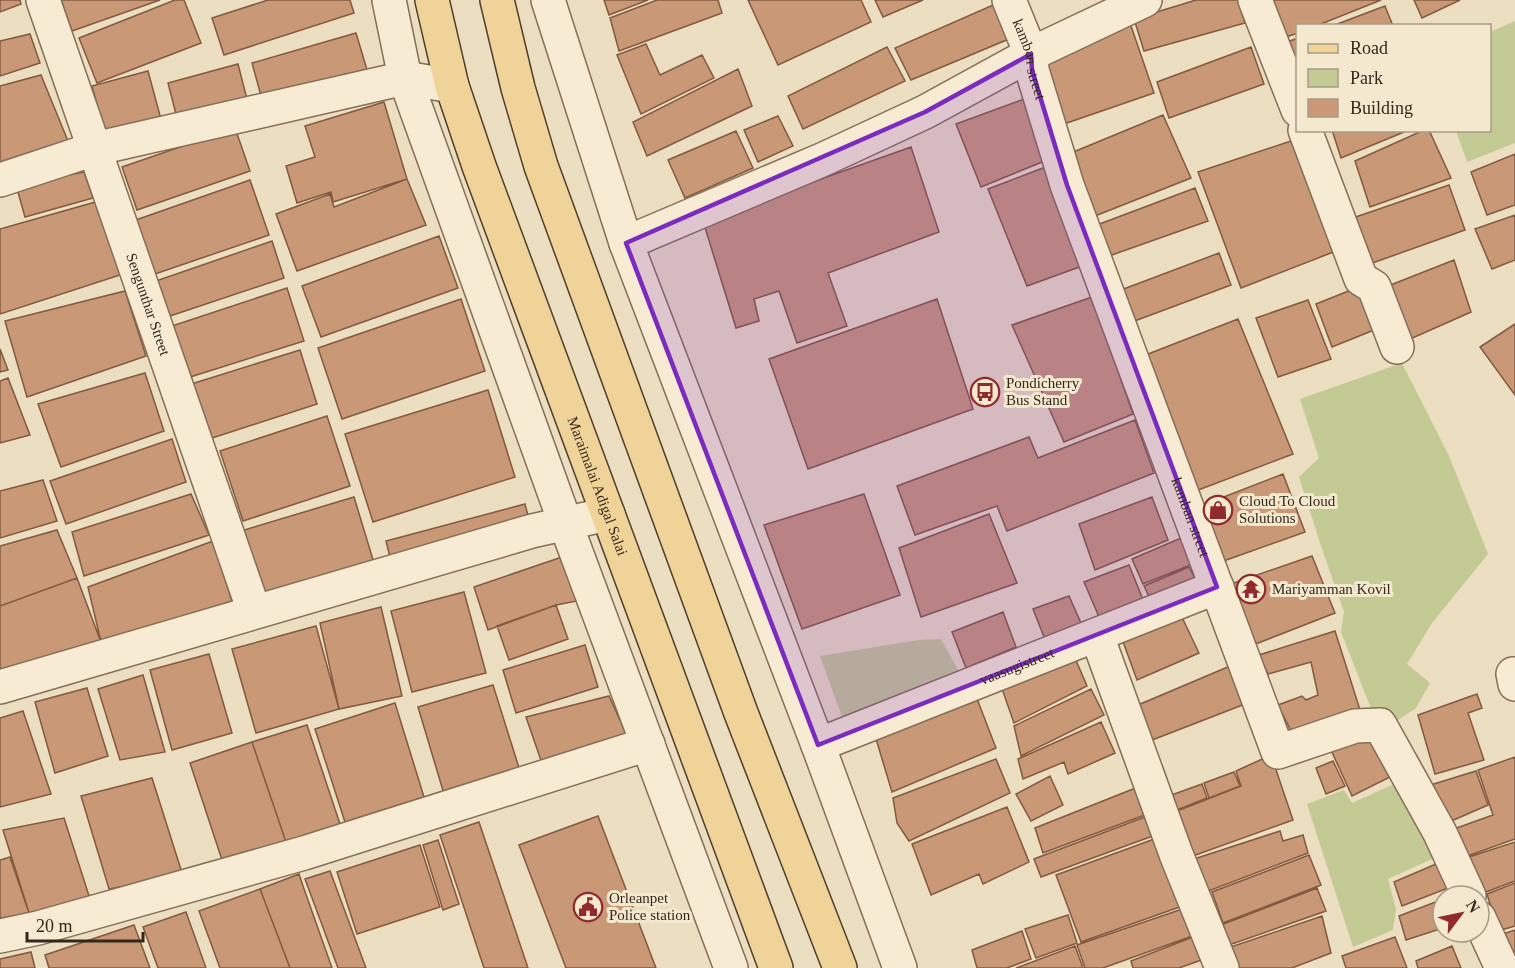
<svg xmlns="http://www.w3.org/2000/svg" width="1515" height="968" viewBox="0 0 1515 968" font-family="'Times New Roman',serif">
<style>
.green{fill:#c4ca94}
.building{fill:#c99877;stroke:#83593f;stroke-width:1.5}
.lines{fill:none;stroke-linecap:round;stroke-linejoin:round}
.minor-casing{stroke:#846f59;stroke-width:36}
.major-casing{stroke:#523e2d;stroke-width:36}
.minor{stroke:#f7ecd3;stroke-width:33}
.major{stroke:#efd398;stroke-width:33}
.marked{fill:#7b2cbf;fill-opacity:0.2;stroke:#7b2cbf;stroke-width:4.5;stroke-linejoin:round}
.labels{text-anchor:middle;stroke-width:6;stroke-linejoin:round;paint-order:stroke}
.street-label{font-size:15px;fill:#34281d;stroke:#f4e9cf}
.poi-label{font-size:15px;fill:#34281d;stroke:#f4e9cf;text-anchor:start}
</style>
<rect width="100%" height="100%" fill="#ecdec0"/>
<path class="green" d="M1515,21V143L1467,162L1456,131L1490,130V32Z
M1402,363L1449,456L1488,554L1432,623L1407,664L1430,683L1416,708L1392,724L1372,711L1341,632L1344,612L1322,549L1299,477L1319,458L1300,399Z
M941,639L962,677L842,717L820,656L919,640Z
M1399,782L1441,855L1388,879L1396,909L1393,930L1353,947L1307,804L1344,790L1352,803Z"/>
<path class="building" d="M0,0H20L21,4L0,12Z
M61,0H160L72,31Z
M175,0H184L201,43L97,83L79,38Z
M268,0H350L354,13L224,55L212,18Z
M604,0H648L609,15Z
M657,0H718L722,13L619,51L610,18Z
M748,0H861L871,22L778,65Z
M875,0H923L883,17Z
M1196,0H1238L1245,23L1144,51L1134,19Z
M1269,0H1381L1316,26H1298V33L1286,37Z
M1414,0H1460L1422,18Z
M1000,2L1016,36L911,80L895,48Z
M1385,6L1393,26H1332Z
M1130,23L1154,93L1061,125L1038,58Z
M356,33L368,73L263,103L252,63Z
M30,34L40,63L0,76V41Z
M1298,38V66L1287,42Z
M646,44L660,75L702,55L714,78L641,114L617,55Z
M887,47L905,81L803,129L788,96Z
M1251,47L1264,84L1169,118L1157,82Z
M238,64L249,107L179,126L168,83Z
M738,69L752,106L647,156L633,122Z
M148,71L162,123L106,138L92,86Z
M41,75L70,146L0,169V86Z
M1024,99L1047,160L981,187L956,124Z
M384,102L407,179L333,202L331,192L297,203L286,166L315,157L305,126Z
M1163,115L1191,178L1095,216L1071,153Z
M778,116L793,146L758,162L744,130Z
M235,128L250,171L137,210L122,167Z
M1332,130H1409L1341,158Z
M1424,130H1429L1451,178L1370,207L1355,161Z
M736,131L753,168L685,198L668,160Z
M1294,140L1336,251L1241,288L1198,172Z
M911,147L939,232L828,273L847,326L797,343L779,291L754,299L759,321L736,328L703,221Z
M1515,154V205L1487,215L1471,172Z
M1048,166L1085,265L1027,286L988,189Z
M84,172L93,198L25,217L16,185Z
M407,179L426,225L297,271L276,214L330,194L334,207Z
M250,180L269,235L149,276L130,222Z
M1449,185L1465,230L1364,266L1347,220Z
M1195,188L1208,221L1109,256L1097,225Z
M99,201L126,273L0,314V229Z
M1515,215V260L1492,269L1475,229Z
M439,236L458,288L321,337L302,286Z
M272,241L284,278L167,317L156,281Z
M1219,253L1231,285L1132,322L1121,290Z
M1454,260L1471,312L1408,340L1388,286Z
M287,288L304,341L187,378L172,326Z
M1356,288L1374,330L1332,347L1316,304Z
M125,291L146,356L27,397L5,321Z
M1092,297L1133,414L1064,442L1012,325Z
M461,299L485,371L342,419L318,348Z
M937,299L973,409L808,469L769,359Z
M1308,300L1331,359L1278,377L1256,318Z
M1238,319L1293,454L1193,492L1143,356Z
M1515,324V395L1480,347Z
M0,349L8,370L0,372Z
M300,350L317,404L206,440L188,385Z
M145,373L164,431L61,467L38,404Z
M8,378L30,435L0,443V381Z
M488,390L515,477L373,522L345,434Z
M327,416L350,486L243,521L220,451Z
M1135,420L1154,473L1007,531L997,506L915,535L897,486L1029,437L1038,458Z
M172,439L186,482L66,524L50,481Z
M1283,474L1305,532L1218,563L1198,507Z
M43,480L57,521L0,538V491Z
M191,494L209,535L84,576L72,532Z
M864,494L900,595L802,629L764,525Z
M354,497L374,563L261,597L241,531Z
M1152,497L1168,540L1095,570L1079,524Z
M525,504L532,531L393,569L386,541Z
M989,514L1017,583L921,617L899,548Z
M57,530L77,578L0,606V546Z
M1181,538L1193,564L1143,584L1132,559Z
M213,541L232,601L101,642L88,587Z
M1312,556L1335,613L1248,647L1225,586Z
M562,557L577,601L556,605L488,630L474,587Z
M1129,565L1144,602L1100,619L1084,582Z
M1189,567L1198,584L1152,603L1144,586Z
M77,578L101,642L0,674V606Z
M464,592L486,673L412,692L391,611Z
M1069,596L1085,632L1048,647L1033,609Z
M556,605L568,639L509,660L497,626Z
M381,607L402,696L339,709L320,623Z
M1003,612L1016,647L966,668L952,632Z
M1180,613L1199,653L1137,680L1122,639Z
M316,626L339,709L256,733L232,649Z
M1335,631L1361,713L1294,737L1278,705L1302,696L1306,700L1318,695L1311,662L1268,674L1259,655Z
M585,645L598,687L516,713L503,670Z
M1072,651L1087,686L1014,723L1001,686Z
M209,654L232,733L172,750L150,670Z
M1230,666L1245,704L1147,742L1131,708Z
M143,675L165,752L120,760L98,689Z
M493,685L520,771L444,794L418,707Z
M87,688L108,756L55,773L35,702Z
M1091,689L1104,715L1021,756L1014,726Z
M974,691L996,748L892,792L876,739Z
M1477,694L1482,708L1468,713L1484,760L1435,774L1418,715Z
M609,696L631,744L544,769L526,717Z
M395,703L424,797L345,822L315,729Z
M23,711L51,794L0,807V718Z
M1101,722L1115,753L1068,774L1064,762L1023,779L1018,759Z
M307,725L341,827L287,845L252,742Z
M1378,728L1402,771L1352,796L1330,748Z
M252,742L287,845L224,866L190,763Z
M1271,755L1293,820L1190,857L1172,813L1241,786L1236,771Z
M1515,757V839L1462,858L1451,830L1493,815L1478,770Z
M996,759L1010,793L909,841L897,823L893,798Z
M1333,761L1345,786L1326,794L1316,768Z
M1476,771L1488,805L1440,826L1424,787Z
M1234,772L1240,786L1209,798L1204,783Z
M1050,776L1063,805L1031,821L1016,794Z
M152,778L183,876L109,889L81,796Z
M1202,784L1207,798L1172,812L1166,797Z
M1138,787L1150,813L1043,853L1035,828Z
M1007,807L1029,862L983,884L979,874L931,895L912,844Z
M1150,815L1158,834L1041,877L1034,859Z
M598,816L656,968H566L519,845Z
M64,818L91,902L31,919L3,830Z
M479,822L528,968H484L440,835Z
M1280,831L1283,841L1303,835L1308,853L1206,892L1194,859Z
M1157,838L1188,904L1081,942L1056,875Z
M438,840L459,904L443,910L423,845Z
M1515,842V881L1486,892L1469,857Z
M420,845L440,907L357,934L337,872Z
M1309,855L1321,885L1223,923L1212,892Z
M10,857L31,919L0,926V860Z
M1443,861L1453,886L1402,906L1394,882Z
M330,871L366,968H338L305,879Z
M299,874L303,886L332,968H290L260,889Z
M1515,883V926L1498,931L1487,894Z
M1317,888L1326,911L1229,945L1221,925Z
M260,889L290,968H220L199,911Z
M1443,899V928L1406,940L1399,916Z
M1188,907L1198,934L1103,968H1085L1077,945Z
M186,912L206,968H158L143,927Z
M1068,915L1077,943L1036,958L1025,929Z
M1322,916L1331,953L1292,968H1228L1222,950Z
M134,925L150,968H49L45,955Z
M1515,930V963L1503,934Z
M1022,931L1031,959L1007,968H977L972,950Z
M1198,935L1207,958L1179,968H1133L1131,961Z
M1395,937L1407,968H1346L1342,956Z
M1075,946L1083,968H1016Z
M1452,946L1461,968H1418L1416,961Z
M31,952L35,968H0V959Z"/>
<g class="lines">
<g class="minor-casing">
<g id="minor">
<path id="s1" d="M43,0L254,611"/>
<path d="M389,0L405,78L566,525L731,968"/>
<path d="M548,0L626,243L818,745L900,968"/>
<path id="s2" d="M1009,0L1031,54L1032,70L1067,185L1278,752L1355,726L1380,725L1440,833L1469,896"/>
<path d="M1255,0L1298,110"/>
<path d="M1305,130L1361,279L1374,287L1397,347"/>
<path d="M0,180L94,149L405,78L452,86"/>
<path d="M626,243L824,159L925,112L1031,54L1145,0"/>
<path d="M1097,636L1176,854L1222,968"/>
<path d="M1513,674L1515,684"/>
<path d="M0,687L532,531L608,514"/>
<path id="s3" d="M818,745L1217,587"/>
<path d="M1479,918L1502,968"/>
<path d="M0,936L38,928L304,853L648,744"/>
</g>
</g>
<g class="major-casing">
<g id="major">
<path id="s4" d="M432,0L452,86L479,166L776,968"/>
<path d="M497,0L518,88L541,166L741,713L840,968"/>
</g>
</g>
<use href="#minor" class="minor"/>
<use href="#major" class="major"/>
</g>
<path class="marked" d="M1031,54L1032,70L1067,185L1217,587L818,745L626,243L925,112Z"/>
<defs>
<g id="bus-ring" transform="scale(1.5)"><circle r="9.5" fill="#f4e9cf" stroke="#912a2d" stroke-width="1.5"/><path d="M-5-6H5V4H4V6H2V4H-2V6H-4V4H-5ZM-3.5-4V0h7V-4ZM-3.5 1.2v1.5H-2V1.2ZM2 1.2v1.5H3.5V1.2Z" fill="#912a2d"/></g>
<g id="shop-ring" transform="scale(1.5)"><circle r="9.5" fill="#f4e9cf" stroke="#912a2d" stroke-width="1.5"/><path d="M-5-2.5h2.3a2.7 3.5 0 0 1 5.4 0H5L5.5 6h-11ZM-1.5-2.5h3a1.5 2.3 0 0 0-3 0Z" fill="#912a2d"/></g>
<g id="temple-ring" transform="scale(1.5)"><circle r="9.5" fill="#f4e9cf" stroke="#912a2d" stroke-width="1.5"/><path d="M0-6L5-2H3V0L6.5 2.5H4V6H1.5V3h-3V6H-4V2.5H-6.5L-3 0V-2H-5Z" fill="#912a2d"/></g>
<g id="civic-ring" transform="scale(1.5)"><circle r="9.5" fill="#f4e9cf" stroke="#912a2d" stroke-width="1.5"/><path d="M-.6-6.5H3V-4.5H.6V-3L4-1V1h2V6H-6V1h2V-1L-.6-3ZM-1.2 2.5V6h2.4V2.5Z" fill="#912a2d"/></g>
</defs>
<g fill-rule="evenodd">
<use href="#bus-ring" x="985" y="392"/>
<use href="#shop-ring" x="1218" y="510"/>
<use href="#temple-ring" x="1251" y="589"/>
<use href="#civic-ring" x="588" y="907"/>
</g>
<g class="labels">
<g class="street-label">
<text dy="5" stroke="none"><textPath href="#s2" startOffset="63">kamban street</textPath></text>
<text dy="5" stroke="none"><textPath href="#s1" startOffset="322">Sengunthar Street</textPath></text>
<text dy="5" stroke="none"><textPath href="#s4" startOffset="514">Maraimalai Adigal Salai</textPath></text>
<text dy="5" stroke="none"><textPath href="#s2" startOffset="549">kamban street</textPath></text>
<text dy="5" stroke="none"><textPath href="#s3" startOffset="214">vaasugistreet</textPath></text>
</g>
<g class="poi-label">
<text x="1006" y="388">Pondicherry<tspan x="1006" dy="17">Bus Stand</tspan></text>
<text x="1239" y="506">Cloud To Cloud<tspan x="1239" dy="17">Solutions</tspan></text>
<text x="1272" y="594">Mariyamman Kovil</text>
<text x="609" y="903">Orleanpet<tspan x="609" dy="17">Police station</tspan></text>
</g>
</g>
<rect x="1296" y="24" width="195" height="108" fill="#f4e9cf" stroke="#a79c88" stroke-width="1.5"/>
<rect x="1308" y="44" width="30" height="9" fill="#efd398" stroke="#a79c88" stroke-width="1.5"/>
<text x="1350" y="54" font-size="18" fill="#34281d">Road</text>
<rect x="1308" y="69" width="30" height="18" fill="#c4ca94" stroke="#a79c88" stroke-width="1.5"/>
<text x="1350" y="84" font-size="18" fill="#34281d">Park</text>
<rect x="1308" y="99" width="30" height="18" fill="#c99877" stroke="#a79c88" stroke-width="1.5"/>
<text x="1350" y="114" font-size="18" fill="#34281d">Building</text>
<g transform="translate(1461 914) rotate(58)"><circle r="28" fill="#f4e9cf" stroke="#a79c88" stroke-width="1.5"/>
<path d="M0-4.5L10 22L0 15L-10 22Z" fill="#912a2d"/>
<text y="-9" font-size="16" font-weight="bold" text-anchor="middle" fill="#34281d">N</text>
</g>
<path d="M27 932v9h116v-9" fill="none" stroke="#34281d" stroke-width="3"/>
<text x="36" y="932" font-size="18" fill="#34281d" stroke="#f4e9cf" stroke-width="4.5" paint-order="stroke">20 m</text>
</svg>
